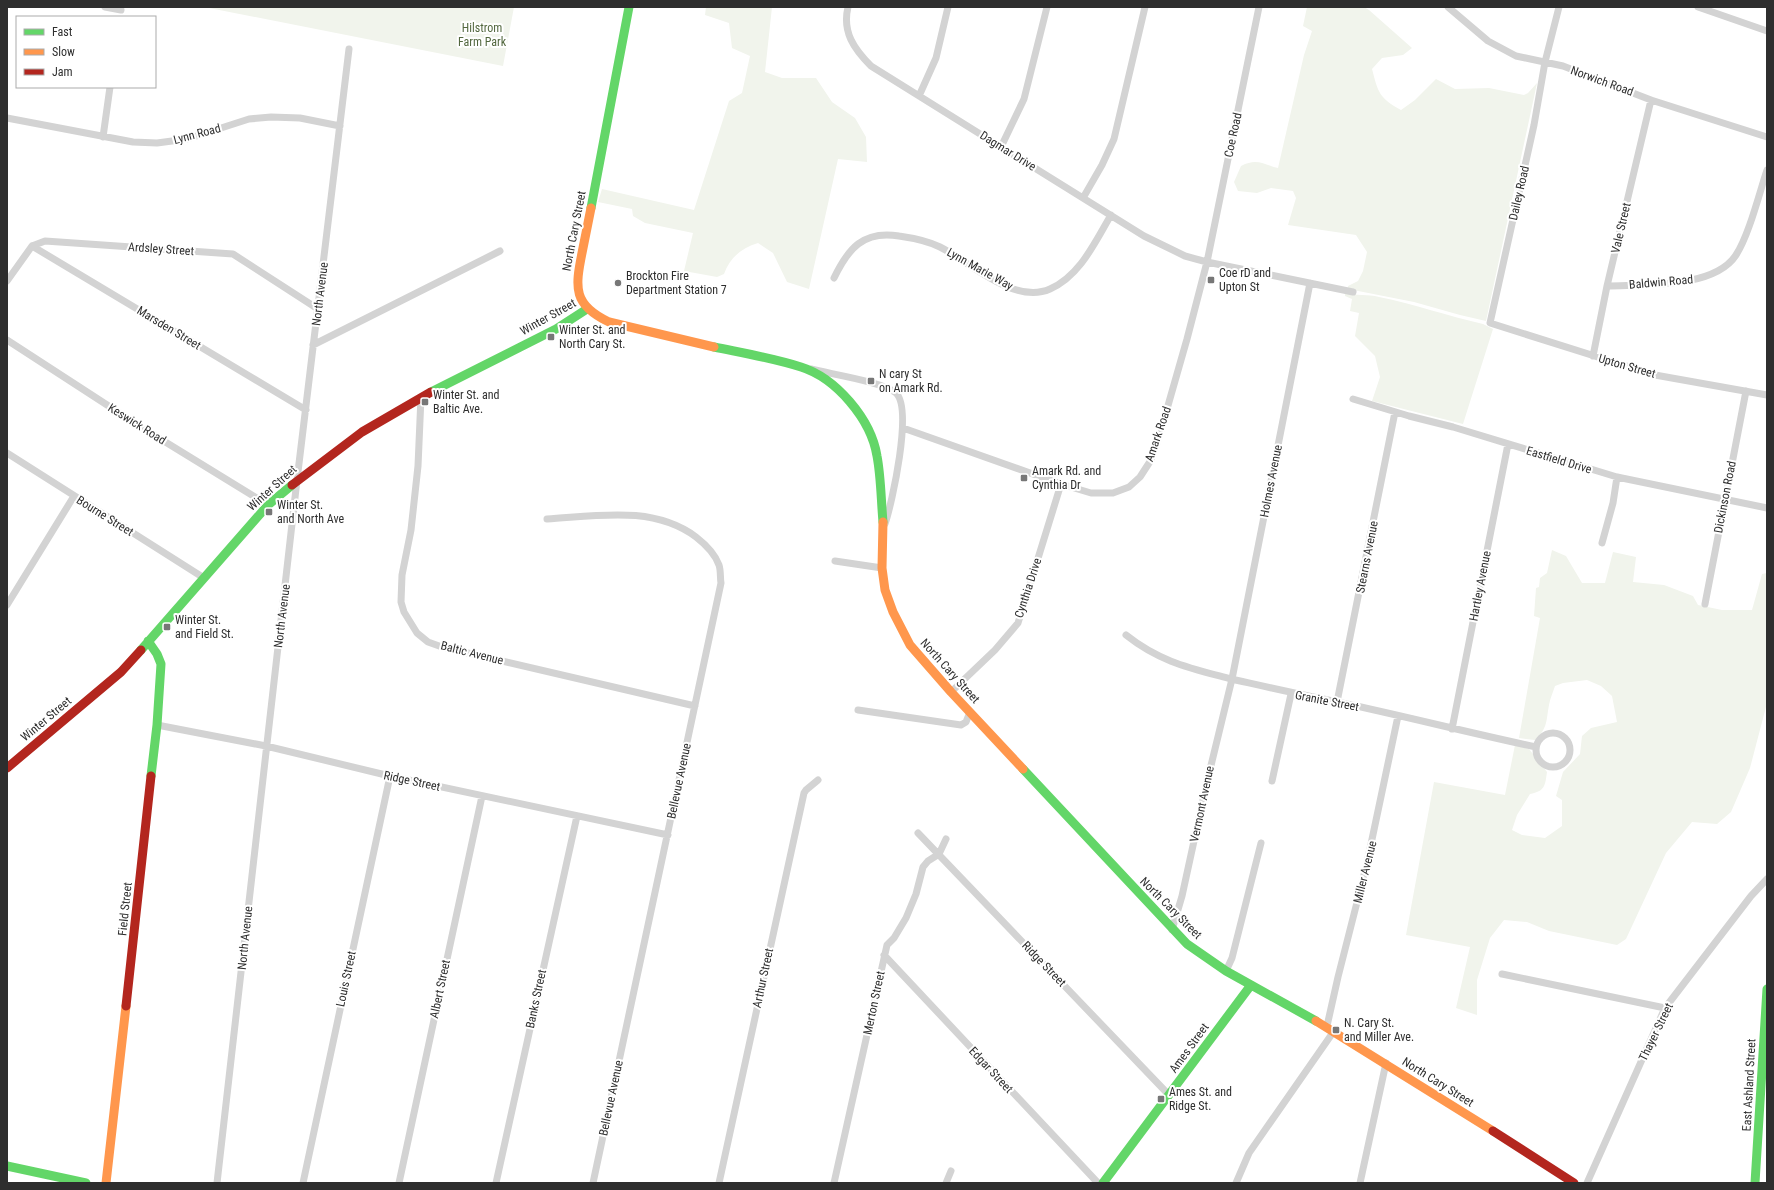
<svg xmlns="http://www.w3.org/2000/svg" width="1774" height="1190" viewBox="0 0 1774 1190" font-family="'Roboto Condensed',sans-serif">
<style>
.green{fill:#f1f4ec}
.lines{fill:none;stroke-linecap:round;stroke-linejoin:round}
.street{stroke:#d3d3d3;stroke-width:7}
.fast{stroke:#63d668;stroke-width:9}
.slow{stroke:#ff974d;stroke-width:9}
.jam{stroke:#b3261e;stroke-width:9}
.poi-dot{fill:#777;stroke:#fff;stroke-width:1.5}
.labels{text-anchor:middle;stroke-width:4;stroke-linejoin:round;paint-order:stroke}
.park-label{font-size:12px;fill:#52673e;stroke:#fff}
.street-label{font-size:12px;fill:#2e2e2e;stroke:#fff}
.poi-label{font-size:12px;fill:#2e2e2e;stroke:#fff;text-anchor:start}
</style>
<rect width="100%" height="100%" fill="#fff"/>
<path class="green" d="M204,7H514L503,66Z
M706,7H772L765,72L782,78H816L832,102L855,118L866,137L867,162L838,159L809,289L787,282L773,253L758,243C742,248 730,257 724,274L717,277L684,271L693,233L645,223L633,216L632,209L598,202L602,189L694,210L729,101L742,93L750,56L732,48L729,23L705,15Z
M1307,7H1364L1369,10L1412,48L1403,55L1382,58L1372,69C1378,92 1379,98 1401,110L1415,100L1436,79L1455,89L1489,88L1524,95L1528,93L1537,83L1486,321L1460,315L1414,302L1348,289V286L1358,281L1363,271L1367,252L1356,235L1288,225L1296,198L1293,191L1271,188L1257,193L1238,191L1234,182L1241,166C1257,158 1262,164 1278,168L1304,55L1312,31L1303,26Z
M1345,293C1356,296 1368,294 1379,297C1414,304 1448,316 1483,324L1493,329L1463,424L1372,401L1380,377L1375,356L1355,336L1359,313L1350,311L1352,299L1345,296Z
M1552,550L1566,556L1582,583H1605L1613,552L1636,557L1633,582L1664,585L1693,596L1698,605L1722,610H1752L1762,574L1767,573V703L1750,768L1731,812L1717,824L1692,822L1666,853L1626,939L1617,945L1549,931L1527,922L1504,920L1490,938L1477,980V1015L1456,1008L1470,947L1406,935L1434,782L1505,795L1515,745L1529,749L1547,772C1545,786 1545,791 1530,794L1517,815L1512,830L1522,835L1545,838L1562,826V800L1556,796L1563,772L1580,754L1582,736L1591,728L1617,722L1612,696L1601,686L1587,680L1563,683L1555,686C1553,692 1550,699 1549,705C1546,721 1548,728 1535,740L1519,738L1540,618L1534,616L1536,588L1539,587L1540,578L1547,573Z"/>
<g class="lines">
<path class="street" d="M105,7L121,10
M848,7C842,32 854,49 871,66L1144,236L1185,256L1207,262L1353,292
M1448,7L1488,41L1516,56L1563,66L1651,100L1767,137
M1559,7L1545,62L1534,125L1490,323L1655,375L1767,395
M1698,7L1767,31
M919,96L936,58L948,7
M7,118L133,142L157,143L187,139L249,119L271,117L300,118L340,126
M103,137L110,87
M1001,147L1024,99L1047,7
M1083,198L1102,165L1114,139L1145,7
M32,246L306,410
M834,278C848,249 863,230 899,236C913,238 928,241 940,247C970,262 1014,305 1050,289C1080,276 1095,242 1111,215
M7,281L32,246L45,241L233,254L318,309
M1607,286C1643,284 1714,289 1736,255C1749,235 1759,194 1767,170
M7,340L141,427L268,505
M313,345L500,251
M1593,356L1607,286L1651,100
M811,369C830,374 884,382 896,393C913,409 892,503 885,524
M421,397L418,466L411,530L402,575L401,602L404,612L417,633L428,642L442,647L695,706
M1353,399L1409,416L1453,427L1617,477L1767,508
M903,428L1061,484L1091,493H1113L1129,487L1140,477L1151,460L1159,437L1187,339L1207,262L1259,7
M7,453L204,578
M547,519C597,516 653,505 696,537C705,544 715,554 719,565C721,571 720,578 721,583L593,1183
M1602,543L1613,503L1617,477
M835,561L882,568
M1705,604L1746,391
M7,605L74,496
M1126,635C1160,662 1190,668 1231,679C1267,687 1302,695 1338,702C1404,716 1470,733 1536,747
M951,692L995,650L1018,623L1061,484
M1337,702L1395,412
M858,710L961,725L966,722L970,712
M157,725L266,746L390,776L668,835
M1452,729L1508,444
M1536 750a17 17 0 1 1 34 0a17 17 0 1 1-34 0Z
M1272,781L1291,694
M918,833L1169,1095
M1172,930L1182,896L1206,786L1232,679L1310,283
M884,955L1098,1183
M1226,971L1232,958L1261,843
M1502,974L1665,1008
M1327,1026L1338,977L1367,863L1398,716
M217,1183L297,480L349,49
M303,1183L390,776
M399,1183L482,796
M496,1183L577,816
M719,1183L804,793L806,790L818,780
M834,1183L887,945L894,938L906,918L916,894L923,867L928,861L939,854L946,839
M946,1183L951,1171
M1236,1183L1249,1153L1334,1031
M1360,1183L1386,1063
M1587,1183L1665,1008L1751,896L1767,879"/>
<path class="fast" d="M591,208L629,7
M714,347C743,353 773,358 801,367C836,378 871,419 877,456C881,477 881,500 883,522
M431,392L556,329L587,309
M148,641L157,654L161,664L157,725L151,776
M141,650L268,505L292,485
M1023,769L1187,944L1226,971L1316,1021
M7,1166L86,1183
M1103,1183L1251,985
M1755,1183L1767,989"/>
<path class="slow" d="M591,208C588,223 585,238 582,253C575,288 573,305 609,322L714,347
M883,522L882,568L885,590L893,612L910,645L951,692L1023,769
M1316,1021L1493,1131
M106,1183L126,1006"/>
<path class="jam" d="M292,485L362,432L431,392
M7,768L121,672L141,650
M126,1006L151,776
M1493,1131L1574,1183"/>
</g>
<g class="poi-dot">
<rect x="1207" y="276" width="8" height="8" rx="2"/>
<circle cx="618" cy="283" r="4"/>
<rect x="547" y="333" width="8" height="8" rx="2"/>
<rect x="867" y="377" width="8" height="8" rx="2"/>
<rect x="421" y="398" width="8" height="8" rx="2"/>
<rect x="1020" y="474" width="8" height="8" rx="2"/>
<rect x="265" y="508" width="8" height="8" rx="2"/>
<rect x="163" y="623" width="8" height="8" rx="2"/>
<rect x="1332" y="1026" width="8" height="8" rx="2"/>
<rect x="1157" y="1095" width="8" height="8" rx="2"/>
</g>
<g class="labels">
<g class="park-label">
<text x="482" y="32">Hilstrom<tspan x="482" dy="14">Farm Park</tspan></text>
</g>
<g class="street-label">
<text transform="translate(1602 81) rotate(20)" y="4">Norwich Road</text>
<text transform="translate(197 134) rotate(-15)" y="4">Lynn Road</text>
<text transform="translate(1233 135) rotate(-78)" y="4">Coe Road</text>
<text transform="translate(1008 151) rotate(32)" y="4">Dagmar Drive</text>
<text transform="translate(1519 193) rotate(-77)" y="4">Dailey Road</text>
<text transform="translate(1621 228) rotate(-77)" y="4">Vale Street</text>
<text transform="translate(574 231) rotate(-79)" y="4">North Cary Street</text>
<text transform="translate(161 249) rotate(4)" y="4">Ardsley Street</text>
<text transform="translate(980 269) rotate(29)" y="4">Lynn Marie Way</text>
<text transform="translate(1661 282) rotate(-5)" y="4">Baldwin Road</text>
<text transform="translate(320 294) rotate(-83)" y="4">North Avenue</text>
<text transform="translate(548 317) rotate(-29)" y="4">Winter Street</text>
<text transform="translate(169 328) rotate(31)" y="4">Marsden Street</text>
<text transform="translate(1627 366) rotate(16)" y="4">Upton Street</text>
<text transform="translate(137 424) rotate(32)" y="4">Keswick Road</text>
<text transform="translate(1158 434) rotate(-71)" y="4">Amark Road</text>
<text transform="translate(1559 460) rotate(17)" y="4">Eastfield Drive</text>
<text transform="translate(1271 481) rotate(-79)" y="4">Holmes Avenue</text>
<text transform="translate(272 488) rotate(-42)" y="4">Winter Street</text>
<text transform="translate(1725 497) rotate(-79)" y="4">Dickinson Road</text>
<text transform="translate(105 516) rotate(32)" y="4">Bourne Street</text>
<text transform="translate(1367 557) rotate(-79)" y="4">Stearns Avenue</text>
<text transform="translate(1480 586) rotate(-79)" y="4">Hartley Avenue</text>
<text transform="translate(1028 588) rotate(-72)" y="4">Cynthia Drive</text>
<text transform="translate(282 616) rotate(-83)" y="4">North Avenue</text>
<text transform="translate(472 653) rotate(14)" y="4">Baltic Avenue</text>
<text transform="translate(950 671) rotate(48)" y="4">North Cary Street</text>
<text transform="translate(1327 701) rotate(11)" y="4">Granite Street</text>
<text transform="translate(46 719) rotate(-40)" y="4">Winter Street</text>
<text transform="translate(412 781) rotate(12)" y="4">Ridge Street</text>
<text transform="translate(679 781) rotate(-78)" y="4">Bellevue Avenue</text>
<text transform="translate(1202 804) rotate(-78)" y="4">Vermont Avenue</text>
<text transform="translate(1365 872) rotate(-76)" y="4">Miller Avenue</text>
<text transform="translate(1171 908) rotate(45)" y="4">North Cary Street</text>
<text transform="translate(125 909) rotate(-84)" y="4">Field Street</text>
<text transform="translate(245 938) rotate(-84)" y="4">North Avenue</text>
<text transform="translate(1044 964) rotate(46)" y="4">Ridge Street</text>
<text transform="translate(763 978) rotate(-78)" y="4">Arthur Street</text>
<text transform="translate(346 979) rotate(-78)" y="4">Louis Street</text>
<text transform="translate(440 989) rotate(-78)" y="4">Albert Street</text>
<text transform="translate(536 999) rotate(-78)" y="4">Banks Street</text>
<text transform="translate(874 1003) rotate(-78)" y="4">Merton Street</text>
<text transform="translate(1656 1032) rotate(-64)" y="4">Thayer Street</text>
<text transform="translate(1189 1048) rotate(-54)" y="4">Ames Street</text>
<text transform="translate(991 1070) rotate(47)" y="4">Edgar Street</text>
<text transform="translate(1438 1082) rotate(32)" y="4">North Cary Street</text>
<text transform="translate(1749 1085) rotate(-87)" y="4">East Ashland Street</text>
<text transform="translate(611 1098) rotate(-78)" y="4">Bellevue Avenue</text>
</g>
<g class="poi-label">
<text x="1219" y="277">Coe rD and<tspan x="1219" dy="14">Upton St</tspan></text>
<text x="626" y="280">Brockton Fire<tspan x="626" dy="14">Department Station 7</tspan></text>
<text x="559" y="334">Winter St. and<tspan x="559" dy="14">North Cary St.</tspan></text>
<text x="879" y="378">N cary St<tspan x="879" dy="14">on Amark Rd.</tspan></text>
<text x="433" y="399">Winter St. and<tspan x="433" dy="14">Baltic Ave.</tspan></text>
<text x="1032" y="475">Amark Rd. and<tspan x="1032" dy="14">Cynthia Dr</tspan></text>
<text x="277" y="509">Winter St.<tspan x="277" dy="14">and North Ave</tspan></text>
<text x="175" y="624">Winter St.<tspan x="175" dy="14">and Field St.</tspan></text>
<text x="1344" y="1027">N. Cary St.<tspan x="1344" dy="14">and Miller Ave.</tspan></text>
<text x="1169" y="1096">Ames St. and<tspan x="1169" dy="14">Ridge St.</tspan></text>
</g>
</g>
<rect width="1774" height="1190" fill="none" stroke="#2e2e2e" stroke-width="16"/>
<rect x="16" y="16" width="140" height="72" fill="#ffffff" stroke="#ababab"/>
<rect x="24" y="29" width="20" height="6" fill="#63d668" stroke="#ababab"/>
<text x="52" y="36" font-size="12" fill="#2e2e2e">Fast</text>
<rect x="24" y="49" width="20" height="6" fill="#ff974d" stroke="#ababab"/>
<text x="52" y="56" font-size="12" fill="#2e2e2e">Slow</text>
<rect x="24" y="69" width="20" height="6" fill="#b3261e" stroke="#ababab"/>
<text x="52" y="76" font-size="12" fill="#2e2e2e">Jam</text>
</svg>
